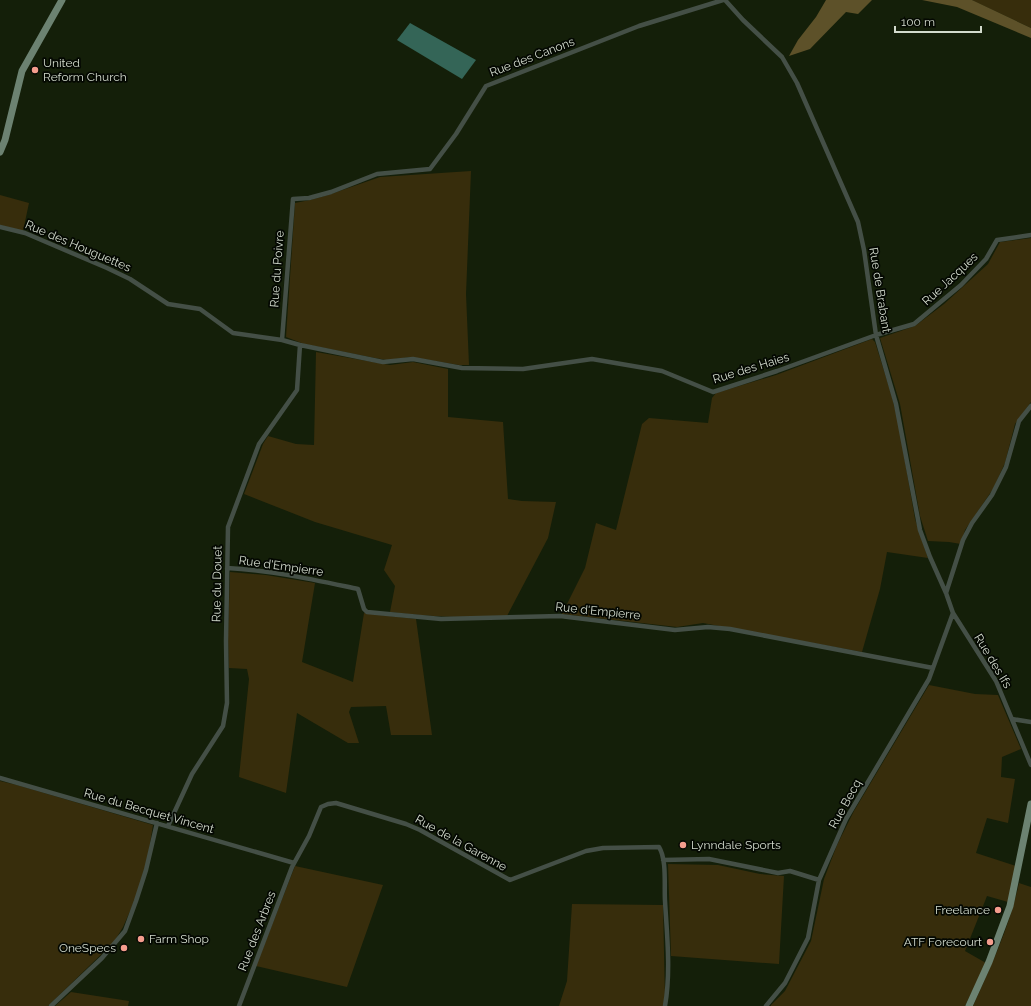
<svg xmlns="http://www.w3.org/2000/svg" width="1031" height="1006" viewBox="0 0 1031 1006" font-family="Raleway,sans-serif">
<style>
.green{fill:#372d0c}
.forest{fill:#5d5129}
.water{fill:#346557}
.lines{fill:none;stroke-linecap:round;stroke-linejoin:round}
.minor{stroke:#444f46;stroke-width:4.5}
.primary{stroke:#6c8271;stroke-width:7}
.poi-dot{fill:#f49d8d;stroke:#040802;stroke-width:1.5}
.labels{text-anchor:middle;stroke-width:3.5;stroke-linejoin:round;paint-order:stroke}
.street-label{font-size:12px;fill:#d3dbcd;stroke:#040802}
.poi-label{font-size:12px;fill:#d3dbcd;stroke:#040802;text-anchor:start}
</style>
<rect width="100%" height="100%" fill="#141f09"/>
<path class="green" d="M972,0H1031V28L978,3Z
M471,171L466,294L469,365H459L411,357L387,360L375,358L304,344L286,337L295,203L310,200L328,195L380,177Z
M0,195L29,203L23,231L0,225Z
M1031,238V402L1015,424L1005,463L993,489L965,530L961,544L949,542L928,541L920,516L900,404L880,338L915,326L944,304L988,264L1000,242Z
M872,339L875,342L891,393L898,421L915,519L928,558L887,552L880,589L862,652L703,623L677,627L562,614L585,568L596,523L616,530L642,424L649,418L708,423L712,398L716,393L776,375Z
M316,352L390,365L413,362L448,369V417L503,422L508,499L522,501L556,502L548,538L507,616C468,618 429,617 390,612L395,586L384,570L392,545L315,522L244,494L263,444L268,436L296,444L314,445Z
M230,572L266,575L315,583L302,662L353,682L364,613L416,619L432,735H391L386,706L351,707L349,712L359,743H348L297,713L286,793L239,777L249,679L247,669L229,668L228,636Z
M929,685L975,694L998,695L1021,749L1002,757L1001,777L1015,779L1008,823L987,818L976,853L1016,866L1008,902L987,896L965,951L986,963L965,1006H771V1005L785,991L811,941L824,879L837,845L854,811Z
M0,781L17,785L153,825L147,862L135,900L123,927L114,942L48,1006H0Z
M668,864L718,865L760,874L784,876L779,964L671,956Z
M295,866L383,885L347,987L256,966Z
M1019,883L1031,887V1006H973C991,966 1010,926 1019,883Z
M572,904L663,905L665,999L663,1006H559L567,981Z
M71,992L129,1001L128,1006H55Z"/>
<path class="forest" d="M826,0H872L858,14L846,12L810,49L789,56L798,40L816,17Z
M922,0H972L1031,28V38L957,7Z"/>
<path class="water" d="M410,23L476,60L462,79L397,40Z"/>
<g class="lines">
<path class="minor" d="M725,0L743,20L782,57L797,83L858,222L864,250L876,335L896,404L920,530L930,557L946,593L953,613L996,681L1031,765
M0,227L25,233L107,268L130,279L168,304L200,309L233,333L282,340L300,345L383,362L413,359L462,368L523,369L592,359L662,371L713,392L777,371L876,335L914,324L961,285L986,259L997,240L1031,235
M282,340L293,199L309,198L331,192L377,174L430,169L456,134L486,86L639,26L723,0
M227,568C271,570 315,580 358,589L364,609L367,612L441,619L560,616L675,630L708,627L730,629L933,668
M946,593L963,540L972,523L992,495L1006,467L1019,421L1031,406
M1012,719L1031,722
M0,778L294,863
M168,826L192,774L223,726L227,703L226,641L228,527L259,444L297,390L300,345
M663,860L709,859L778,873L790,871L819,880
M51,1006L102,958L125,931L136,901L146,870L157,823
M239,1006L292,867L309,836L321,807L328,804L336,803L406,824L420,830L510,880L586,851L603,848L659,847C667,860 664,885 665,901C667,935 671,972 665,1006
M766,1006L785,983L808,938L819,880L846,819L929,679L953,613"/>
<path class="primary" d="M0,152L5,140L22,71L62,0
M969,1006L989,962L1010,906L1031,804"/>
</g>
<g class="poi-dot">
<circle cx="35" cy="70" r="4"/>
<circle cx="683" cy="845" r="4"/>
<circle cx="998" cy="910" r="4"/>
<circle cx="141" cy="939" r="4"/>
<circle cx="990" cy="942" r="4"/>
<circle cx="124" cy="948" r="4"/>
</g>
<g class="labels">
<g class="street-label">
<text transform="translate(532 57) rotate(-21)" y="4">Rue des Canons</text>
<text transform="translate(78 246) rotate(23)" y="4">Rue des Houguettes</text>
<text transform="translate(277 269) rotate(-86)" y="4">Rue du Poivre</text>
<text transform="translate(950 279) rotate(-43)" y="4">Rue Jacques</text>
<text transform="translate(880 290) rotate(81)" y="4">Rue de Brabant</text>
<text transform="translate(751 368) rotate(-17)" y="4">Rue des Haies</text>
<text transform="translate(281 566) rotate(8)" y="4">Rue d'Empierre</text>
<text transform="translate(217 584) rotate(-89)" y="4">Rue du Douet</text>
<text transform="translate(598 611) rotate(6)" y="4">Rue d'Empierre</text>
<text transform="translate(993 661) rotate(59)" y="4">Rue des Ifs</text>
<text transform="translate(845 804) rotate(-61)" y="4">Rue Becq</text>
<text transform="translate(149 811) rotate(16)" y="4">Rue du Becquet Vincent</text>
<text transform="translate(461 843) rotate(29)" y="4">Rue de la Garenne</text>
<text transform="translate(257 931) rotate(-69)" y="4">Rue des Arbres</text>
</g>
<g class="poi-label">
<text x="43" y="67">United<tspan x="43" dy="14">Reform Church</tspan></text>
<text x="691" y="849">Lynndale Sports</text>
<text x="990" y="914" text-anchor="end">Freelance</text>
<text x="149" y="943">Farm Shop</text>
<text x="982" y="946" text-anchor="end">ATF Forecourt</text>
<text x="116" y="952" text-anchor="end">OneSpecs</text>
</g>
</g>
<path d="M895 26v6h86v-6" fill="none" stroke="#d3dbcd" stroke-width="2"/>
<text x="901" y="26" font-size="12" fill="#d3dbcd" stroke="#040802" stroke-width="3" paint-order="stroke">100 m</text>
</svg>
